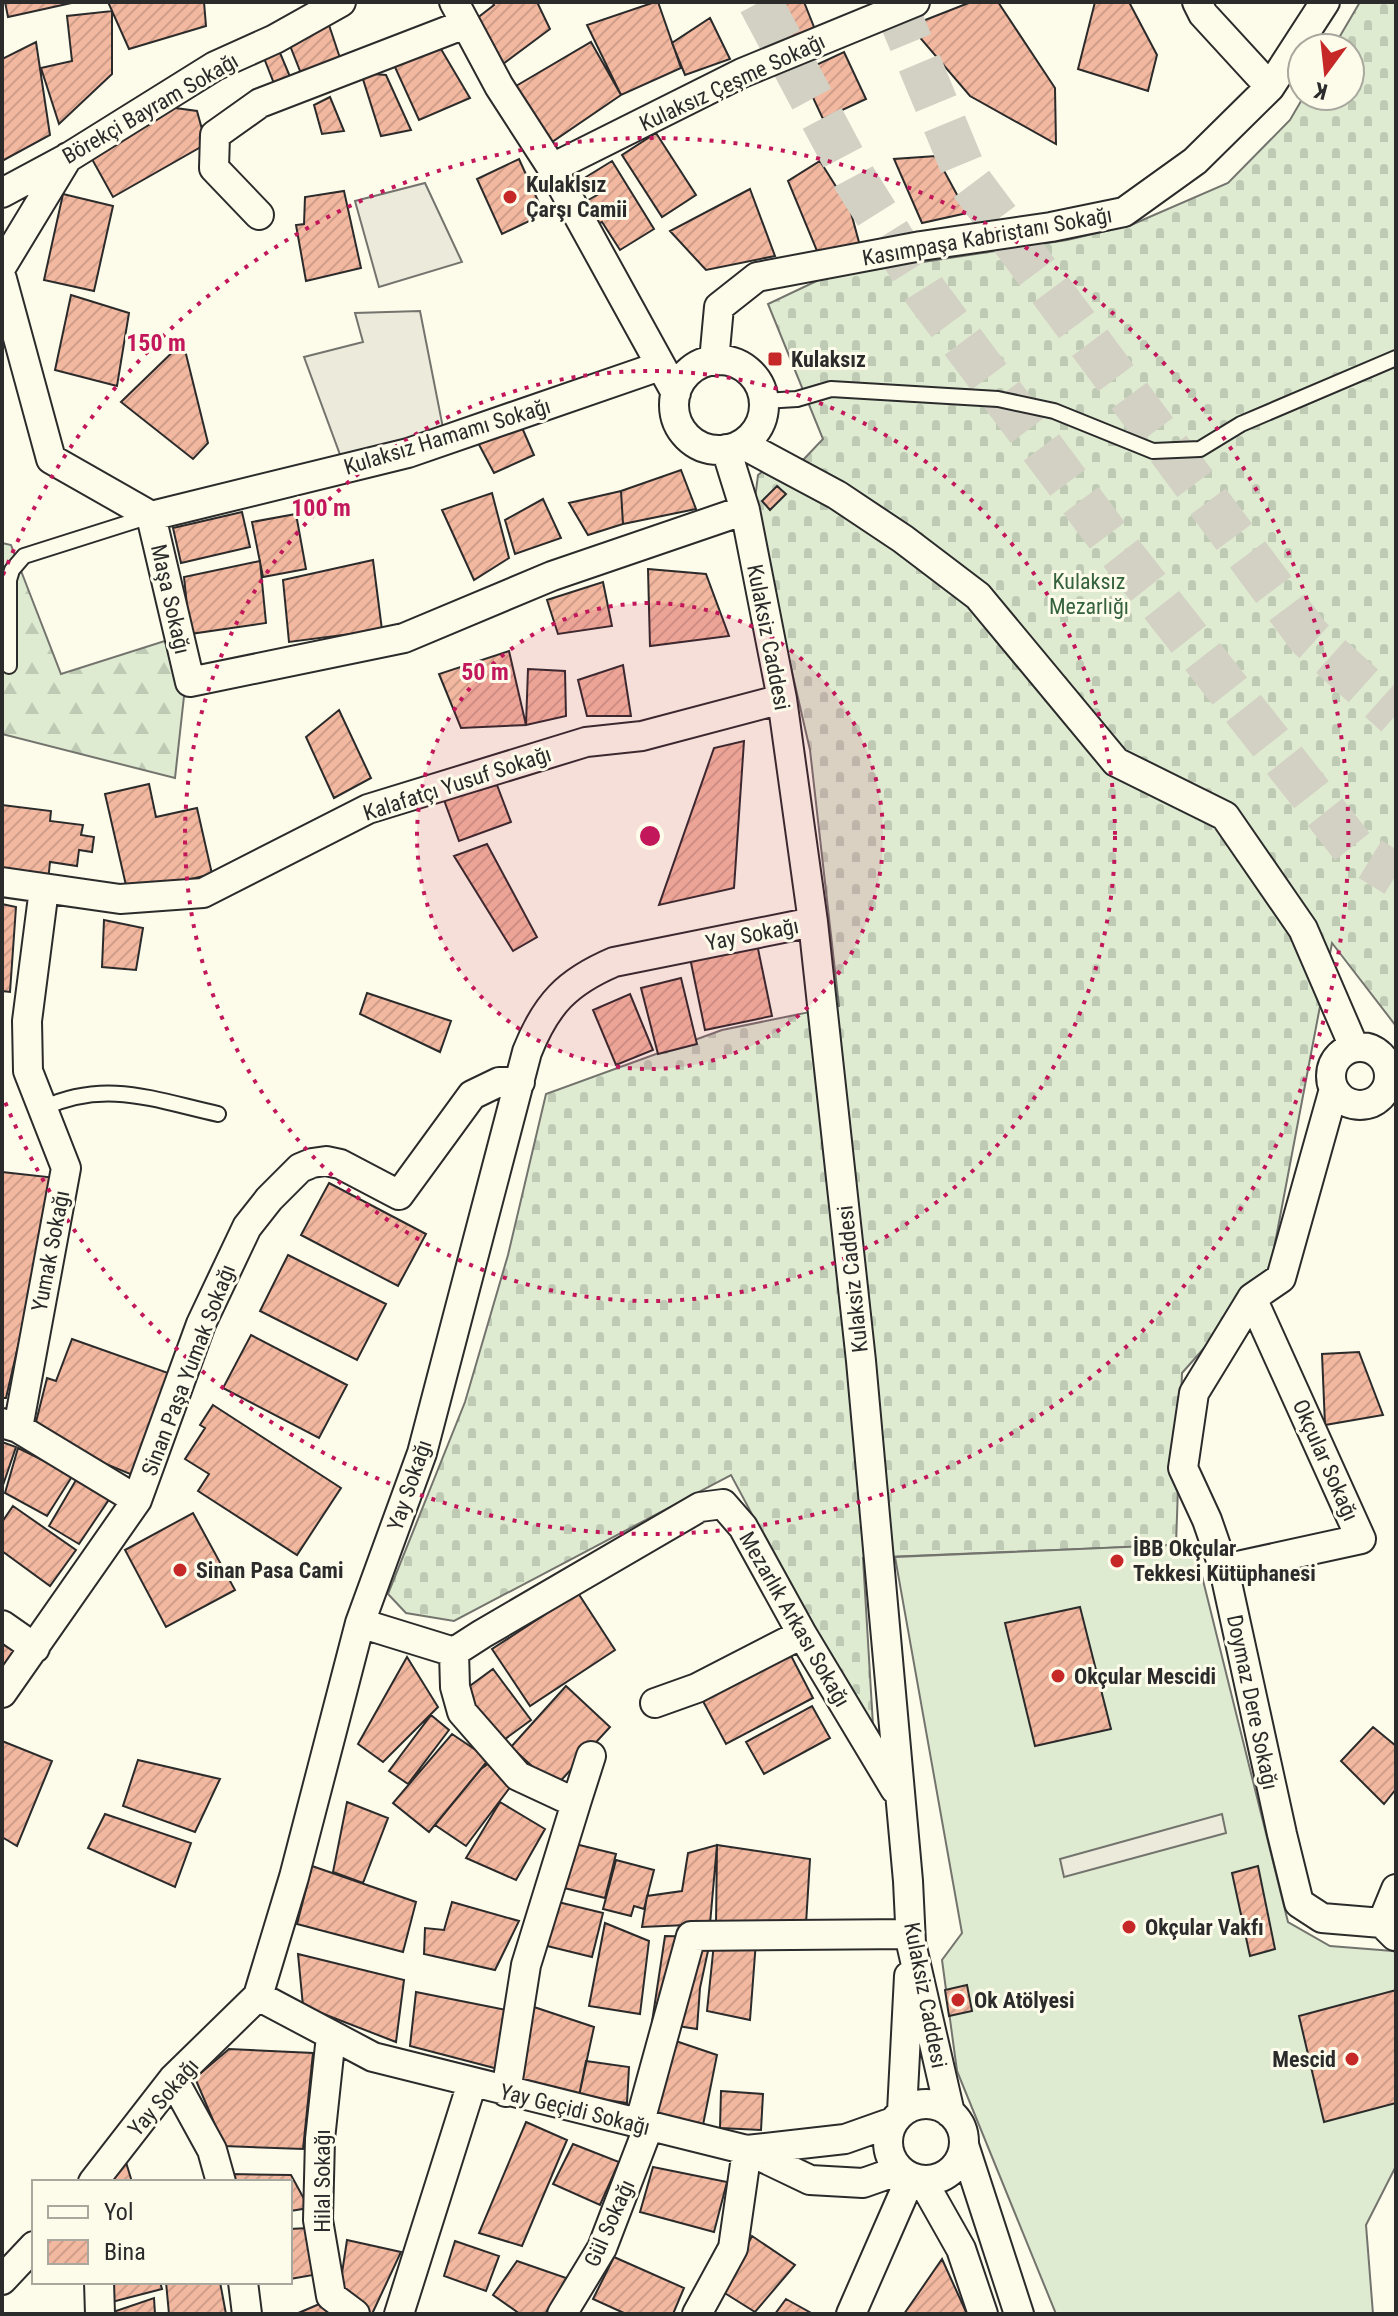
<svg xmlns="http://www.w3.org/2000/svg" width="1398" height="2316" viewBox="0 0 1398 2316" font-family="'Roboto Condensed',sans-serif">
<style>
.forest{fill:url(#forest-firs);stroke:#74746e;stroke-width:2}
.cemetery{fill:url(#cemetery-stones);stroke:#74746e;stroke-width:2}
.pitch{fill:#deebd1;stroke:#74746e;stroke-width:2}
.parking{fill:#eceadb;stroke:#74746e;stroke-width:2}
.building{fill:url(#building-hatch);stroke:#2b2b2b;stroke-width:2}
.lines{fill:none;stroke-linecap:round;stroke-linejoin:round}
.primary-tunnel{stroke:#d3d1c4;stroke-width:44;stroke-dasharray:44 22;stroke-linecap:butt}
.lane-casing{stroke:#2b2b2b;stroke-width:18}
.street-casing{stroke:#2b2b2b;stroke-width:32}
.lane{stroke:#fdfbea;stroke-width:14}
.street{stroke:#fdfbea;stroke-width:28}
.ring{fill:none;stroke:#c2185b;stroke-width:4;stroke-dasharray:4 8}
.poi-dot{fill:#c62828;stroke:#fdfbea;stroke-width:3}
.labels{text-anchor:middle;stroke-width:6;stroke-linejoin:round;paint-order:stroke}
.street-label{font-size:22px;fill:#2b2b2b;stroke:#fdfbea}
.poi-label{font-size:22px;font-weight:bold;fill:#2b2b2b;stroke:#fdfbea;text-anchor:start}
.park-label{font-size:22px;fill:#34623c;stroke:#fdfbea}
.centre{fill:#c2185b;stroke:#fdfbea;stroke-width:4}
.ring-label{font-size:24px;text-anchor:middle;font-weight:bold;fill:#c2185b;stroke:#fdfbea;stroke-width:6;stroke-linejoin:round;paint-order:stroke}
</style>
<defs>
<pattern id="forest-firs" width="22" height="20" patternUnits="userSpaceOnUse" patternTransform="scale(2)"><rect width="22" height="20" fill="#deebd1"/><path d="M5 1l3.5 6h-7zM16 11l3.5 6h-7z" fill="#bfcab4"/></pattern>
<pattern id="cemetery-stones" width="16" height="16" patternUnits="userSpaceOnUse" patternTransform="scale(2)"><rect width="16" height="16" fill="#deebd1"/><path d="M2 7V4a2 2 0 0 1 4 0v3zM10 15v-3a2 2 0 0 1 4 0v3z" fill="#bfcab4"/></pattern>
<pattern id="building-hatch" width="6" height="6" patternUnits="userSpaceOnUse" patternTransform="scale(2)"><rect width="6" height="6" fill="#f2b8a0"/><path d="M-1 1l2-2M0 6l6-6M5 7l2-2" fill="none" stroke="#d09e8a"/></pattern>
</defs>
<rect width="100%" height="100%" fill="#fdfbea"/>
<path class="forest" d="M2,543L11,545L61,674L171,639L185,687L175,778L2,734Z"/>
<path class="cemetery" d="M1360,2H1396V1026L1332,943L1269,1275L1182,1373L1176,1545L863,1558L874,1742L731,1475L454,1621L406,1613L388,1594L465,1402L508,1255L546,1094L722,1030L839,1006L810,750L754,507L758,475L771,465L804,459L823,439L768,304L825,277L1067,240L1131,225L1228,183L1290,120L1304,96H1350V48H1333Z"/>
<path class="pitch" d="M1194,1544L1288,1922L1330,1946L1393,1951L1396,1953V2166L1366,2225L1373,2314H1056L957,2071L942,1960L962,1933L895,1557Z"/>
<path class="parking" d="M425,183L462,262L379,287L355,201Z
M420,311L444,433L342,460L304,357L363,342L355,313Z
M1222,1814L1226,1833L1064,1877L1060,1859Z"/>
<path class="building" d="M5,2H76L8,17Z
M108,2H204L206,26L129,49Z
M492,2H537L550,29L503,64L476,19L494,5Z
M655,2H658L681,68L621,95L587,25Z
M764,2H804L816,32L774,43Z
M971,2H998L1055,88L1056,144L970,96L910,26Z
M1095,2H1129L1157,55L1148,91L1078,69Z
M112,11V74L59,124L41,68L72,61L67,16Z
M710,18L730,59L685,75L672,43Z
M327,19L340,58L304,81L287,38Z
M36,42L50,135L2,161V59Z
M591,42L621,95L552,142L516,86Z
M438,44L470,98L419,120L389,54Z
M260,48H278L291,79L275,86Z
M844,52L866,99L823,119L801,72Z
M361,73L386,75L411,130L381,136Z
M330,97L344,131L322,134L314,105Z
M168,107L197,111L206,144L113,197L88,152Z
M656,133L696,195L662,217L622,155Z
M936,156L967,213L922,223L894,159Z
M519,159L544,214L502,234L477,179Z
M612,161L654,229L620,250L602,222L597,224L583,203L597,195L586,177Z
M820,161L850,209L860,246L817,251L788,181Z
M750,189L775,256L706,270L670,231Z
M344,191L361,268L306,281L296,225L304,224L305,197Z
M63,194L113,206L94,291L44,280Z
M71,295L129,313L117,386L55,370Z
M183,342L208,443L193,459L121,402Z
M520,423L534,455L494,473L475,437Z
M681,470L696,509L623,524L621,491Z
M777,486L786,494L770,510L762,501Z
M621,491L623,524L588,535L569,503Z
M492,493L509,558L474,580L442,510Z
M543,499L561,538L515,554L505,520Z
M242,512L250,547L181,563L173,528Z
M296,514L306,569L263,577L252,522Z
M373,560L382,630L289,642L283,580Z
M260,561L266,623L190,634L184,577Z
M648,569L706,574L729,636L650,646Z
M603,582L612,626L558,634L547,600Z
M509,651L526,725L461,728L439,674Z
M623,665L631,716H587L578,680Z
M528,669L565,671L566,716L526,725Z
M339,710L371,778L334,798L306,737Z
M744,741L734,888L659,905L714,748Z
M149,784L156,817L197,808L212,874L128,894L105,794Z
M497,785L511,822L459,841L444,800Z
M2,805L51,811L50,821L83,825L81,835L94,837L92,852L79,850L77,866L50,862L48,881L2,876Z
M487,844L537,937L513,951L454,856Z
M2,904L16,907L10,992L2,991Z
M104,920L143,928L136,970L102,967Z
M757,944L772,1016L705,1030L690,958Z
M681,978L697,1044L658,1054L641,988Z
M367,993L451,1021L440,1052L360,1014Z
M630,994L653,1050L616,1065L593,1010Z
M2,1172L57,1178L6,1398H2Z
M329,1183L426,1234L398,1286L301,1235Z
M288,1255L386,1304L357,1360L260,1311Z
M251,1335L347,1385L319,1438L223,1388Z
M72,1339L171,1374L135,1476L33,1434L47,1378L56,1381Z
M1359,1352L1383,1415L1325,1425L1322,1354Z
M213,1405L341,1488L297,1555L198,1491L209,1474L185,1459L205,1428L200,1425Z
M2,1442L16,1447L2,1488Z
M18,1448L73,1475L47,1516L5,1493Z
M76,1480L110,1498L79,1544L49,1526Z
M13,1506L76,1550L50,1586L2,1551V1522Z
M193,1513L235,1590L166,1627L125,1550Z
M578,1593L615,1650L530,1706L492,1649Z
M1080,1607L1111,1729L1035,1746L1005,1623Z
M2,1644L17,1653L2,1674Z
M786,1646L813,1698L726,1744L698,1692Z
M407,1657L438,1707L383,1762L358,1744Z
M493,1669L531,1720L501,1742L463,1691Z
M566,1686L610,1727L555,1787L511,1747Z
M812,1706L830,1738L764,1774L746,1742Z
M431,1715L449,1730L408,1784L389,1771Z
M1373,1727L1396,1746V1789L1384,1804L1341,1761Z
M452,1734L489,1759L429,1832L393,1803Z
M2,1741L52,1761L17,1846L2,1837Z
M138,1760L220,1779L195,1832L123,1806Z
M492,1761L517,1778L466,1846L435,1825L481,1769Z
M347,1802L388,1818L363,1883L333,1872Z
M500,1802L545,1829L516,1880L466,1858Z
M105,1814L191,1843L175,1887L88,1848Z
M567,1842L616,1854L605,1898L556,1886Z
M717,1845L810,1859L806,1924H716Z
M717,1845L710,1924L642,1927L647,1896L682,1891L688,1853Z
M616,1860L654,1870L644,1909L634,1906L631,1916L603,1909Z
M312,1866L416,1902L403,1952L297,1924Z
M1258,1866L1275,1949L1250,1956L1232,1873Z
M554,1901L603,1913L592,1957L543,1945Z
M452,1902L519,1921L495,1970L424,1954L425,1928L444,1930Z
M605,1923L649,1941L640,2014L589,2006Z
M716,1924L757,1928L750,2020L707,2011Z
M665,1936L711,1937L700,1988L697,2029L652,2022Z
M298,1954L404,1980L396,2042L303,2006Z
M967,1985L972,2011L949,2016L945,1990Z
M1396,1990V2103L1324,2122L1299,2016Z
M416,1992L511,2011L498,2069L410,2046Z
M534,2007L594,2027L579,2096L521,2082Z
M655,2034L717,2055L702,2130L641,2111Z
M229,2049L313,2053L303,2149L224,2146L195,2078Z
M586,2061L629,2067L627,2103L579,2096Z
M721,2091L763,2094L761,2130L720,2128Z
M526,2122L567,2140L522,2246L479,2233Z
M573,2144L619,2162L600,2205L553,2184Z
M125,2159L132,2182H108Z
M653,2167L727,2182L714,2232L640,2212Z
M231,2174L291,2175L309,2208L290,2211V2182H233Z
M308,2228L313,2275L290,2279V2229Z
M752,2236L795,2265L755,2312L723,2292Z
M347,2240L401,2252L372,2314L339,2293Z
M455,2241L499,2256L486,2291L444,2276Z
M614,2257L684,2288L673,2314H626L593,2299Z
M942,2259L967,2314H904Z
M517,2261L569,2279L545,2314H520L493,2295Z
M107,2282H160L162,2289L108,2303Z
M166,2282H220L226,2314H169Z
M154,2298L155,2314H113V2312Z
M786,2299L813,2314H775Z
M324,2302L335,2314H296Z"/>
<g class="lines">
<path class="primary-tunnel" d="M760,2L854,178L926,293L1110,539L1355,850L1396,875
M894,2L967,178L1309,637L1396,715"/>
<g class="lane-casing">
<path id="lane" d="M764,401L797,399L831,389L998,399L1054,411L1153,451L1200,449L1241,424L1396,358
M9,666V580L12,570L24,556L147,517
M43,1108C106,1079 154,1100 218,1114"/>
</g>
<g class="street-casing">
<path id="street" d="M454,2L499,86L552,168L676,393
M1197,2L1203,14L1270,87
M552,168L742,73L915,2
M2,193L69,157L215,66L275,39L341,2
M259,215L214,168L215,135L260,103L465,24
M2,266L68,157
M2,279L51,459L151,516L408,453L660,366
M674 405a45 45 0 1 1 90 0a45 45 0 1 1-90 0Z
M714,361L719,307L757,277L921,246L1051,227L1124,212L1195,161L1270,87L1325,2
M742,444L837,495L903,539L978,596L1116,762L1225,816L1303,929L1354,1047
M726,449L745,510L782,699L813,922L861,1361L908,1881L911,1943L950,2113
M151,516L190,682L404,638L552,576L745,510
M2,882L120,899L203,893L368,809L586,742L642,736L782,699
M1331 1076a29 29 0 1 1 58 0a29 29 0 1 1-58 0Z
M1334,1089L1281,1278L1252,1298L1194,1393L1183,1468L1207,1520L1224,1569L1282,1834L1299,1903L1322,1918L1382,1923
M2,1423L18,1428L137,1500
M18,1428L66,1168L28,1071L27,1021L44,889
M1224,1569L1361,1539L1252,1298
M360,1623L454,1652L482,1634L700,1507L723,1504L743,1527L802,1634L895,1789
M2,1625L35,1648
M454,1652L455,1687L462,1712L518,1776L576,1803L526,1965L506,2092
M2,1693L137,1500L201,1324L247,1227L269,1199L300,1168L312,1163L326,1161L340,1164L399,1195L472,1095L499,1082H520
M655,1703L697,1688L802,1634
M576,1803L591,1756
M1395,1936L1382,1923L1396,1889
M258,1996L373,2057L747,2150L810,2180L863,2183L900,2170
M331,2036L320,2139L318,2220L331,2296L355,2314
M173,2079L212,2150L221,2182
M888 2142a38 38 0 1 1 76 0a38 38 0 1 1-76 0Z
M902,2112L909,1976
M639,2125L691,1936L910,1934
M964,2145L1019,2314
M922,2180L961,2249L983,2314
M93,2182L173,2079L258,1996L294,1877L360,1623L422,1453L527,1052C546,1004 567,982 614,962L813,922
M2,2280L34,2246
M99,2282L100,2314
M243,2282L247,2314
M399,2314L472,2083
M562,2314L602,2248L648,2128
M697,2314L733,2248L747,2150L845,2139L893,2122
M851,2314L911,2177"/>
</g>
<use href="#lane" class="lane"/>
<use href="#street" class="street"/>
</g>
<circle cx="650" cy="836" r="233" fill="#c2185b" fill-opacity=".12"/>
<g class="ring">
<circle cx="650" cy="836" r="233"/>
<circle cx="650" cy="836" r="465"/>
<path d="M3 575A698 698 0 1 1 3 1097"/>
</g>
<g class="poi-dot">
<circle cx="510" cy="197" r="8"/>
<rect x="767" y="351" width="16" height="16" rx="4"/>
<circle cx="1117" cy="1561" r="8"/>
<circle cx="180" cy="1570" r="8"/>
<circle cx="1058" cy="1676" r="8"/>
<circle cx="1129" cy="1927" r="8"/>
<circle cx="958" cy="2000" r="8"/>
<circle cx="1352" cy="2059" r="8"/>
</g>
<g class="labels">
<g class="street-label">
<text transform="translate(732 82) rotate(-25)" y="8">Kulaksız Çeşme Sokağı</text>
<text transform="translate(150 108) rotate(-30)" y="8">Börekçi Bayram Sokağı</text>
<text transform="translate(987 236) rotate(-10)" y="8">Kasımpaşa Kabristanı Sokağı</text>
<text transform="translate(447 436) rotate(-17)" y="8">Kulaksız Hamamı Sokağı</text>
<text transform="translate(171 599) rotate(77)" y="8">Maşa Sokağı</text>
<text transform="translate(769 637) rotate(79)" y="8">Kulaksiz Caddesi</text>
<text transform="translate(457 783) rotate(-18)" y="8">Kalafatçı Yusuf Sokağı</text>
<text transform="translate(752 934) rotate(-11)" y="8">Yay Sokağı</text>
<text transform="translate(50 1251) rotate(-79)" y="8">Yumak Sokağı</text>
<text transform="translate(852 1279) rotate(-96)" y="8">Kulaksiz Caddesi</text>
<text transform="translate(188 1370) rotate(-69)" y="8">Sinan Paşa Yumak Sokağı</text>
<text transform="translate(1326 1460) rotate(66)" y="8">Okçular Sokağı</text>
<text transform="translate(409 1485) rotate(-71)" y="8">Yay Sokağı</text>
<text transform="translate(795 1619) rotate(60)" y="8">Mezarlık Arkası Sokağı</text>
<text transform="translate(1253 1702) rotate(78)" y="8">Doymaz Dere Sokağı</text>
<text transform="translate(926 1995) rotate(79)" y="8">Kulaksiz Caddesi</text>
<text transform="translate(163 2097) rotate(-49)" y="8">Yay Sokağı</text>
<text transform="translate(575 2109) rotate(14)" y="8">Yay Geçidi Sokağı</text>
<text transform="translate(322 2181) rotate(-90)" y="8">Hilal Sokağı</text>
<text transform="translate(609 2223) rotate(-66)" y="8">Gül Sokağı</text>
</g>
<g class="poi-label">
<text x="526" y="192">Kulaklsız<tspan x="526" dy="25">Çarşı Camii</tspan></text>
<text x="791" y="367">Kulaksız</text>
<text x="1133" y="1556">İBB Okçular<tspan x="1133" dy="25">Tekkesi Kütüphanesi</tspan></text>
<text x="196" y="1578">Sinan Pasa Cami</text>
<text x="1074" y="1684">Okçular Mescidi</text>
<text x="1145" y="1935">Okçular Vakfı</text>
<text x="974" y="2008">Ok Atölyesi</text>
<text x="1336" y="2067" text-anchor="end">Mescid</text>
</g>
<g class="park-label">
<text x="1089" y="589">Kulaksız<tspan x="1089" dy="25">Mezarlığı</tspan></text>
</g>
</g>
<circle cx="650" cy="836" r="12" class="centre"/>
<g class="ring-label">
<text x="156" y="351">150 m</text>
<text x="321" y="516">100 m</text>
<text x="485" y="680">50 m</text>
</g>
<rect width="1398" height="2316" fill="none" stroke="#2b2b2b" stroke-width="8"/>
<rect x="32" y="2180" width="260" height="104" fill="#fdfbea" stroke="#a9a89e" stroke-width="2"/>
<rect x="48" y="2206" width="40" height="12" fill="#fdfbea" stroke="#a9a89e" stroke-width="2"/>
<text x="104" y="2220" font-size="24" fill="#2b2b2b">Yol</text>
<rect x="48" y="2240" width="40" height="24" fill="url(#building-hatch)" stroke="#a9a89e" stroke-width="2"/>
<text x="104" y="2260" font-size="24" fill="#2b2b2b">Bina</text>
<g transform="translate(1326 72) rotate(195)"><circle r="38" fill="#fdfbea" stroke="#a9a89e" stroke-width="2"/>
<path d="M0-6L14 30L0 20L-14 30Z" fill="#c62828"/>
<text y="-12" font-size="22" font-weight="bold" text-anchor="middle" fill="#2b2b2b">K</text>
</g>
</svg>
